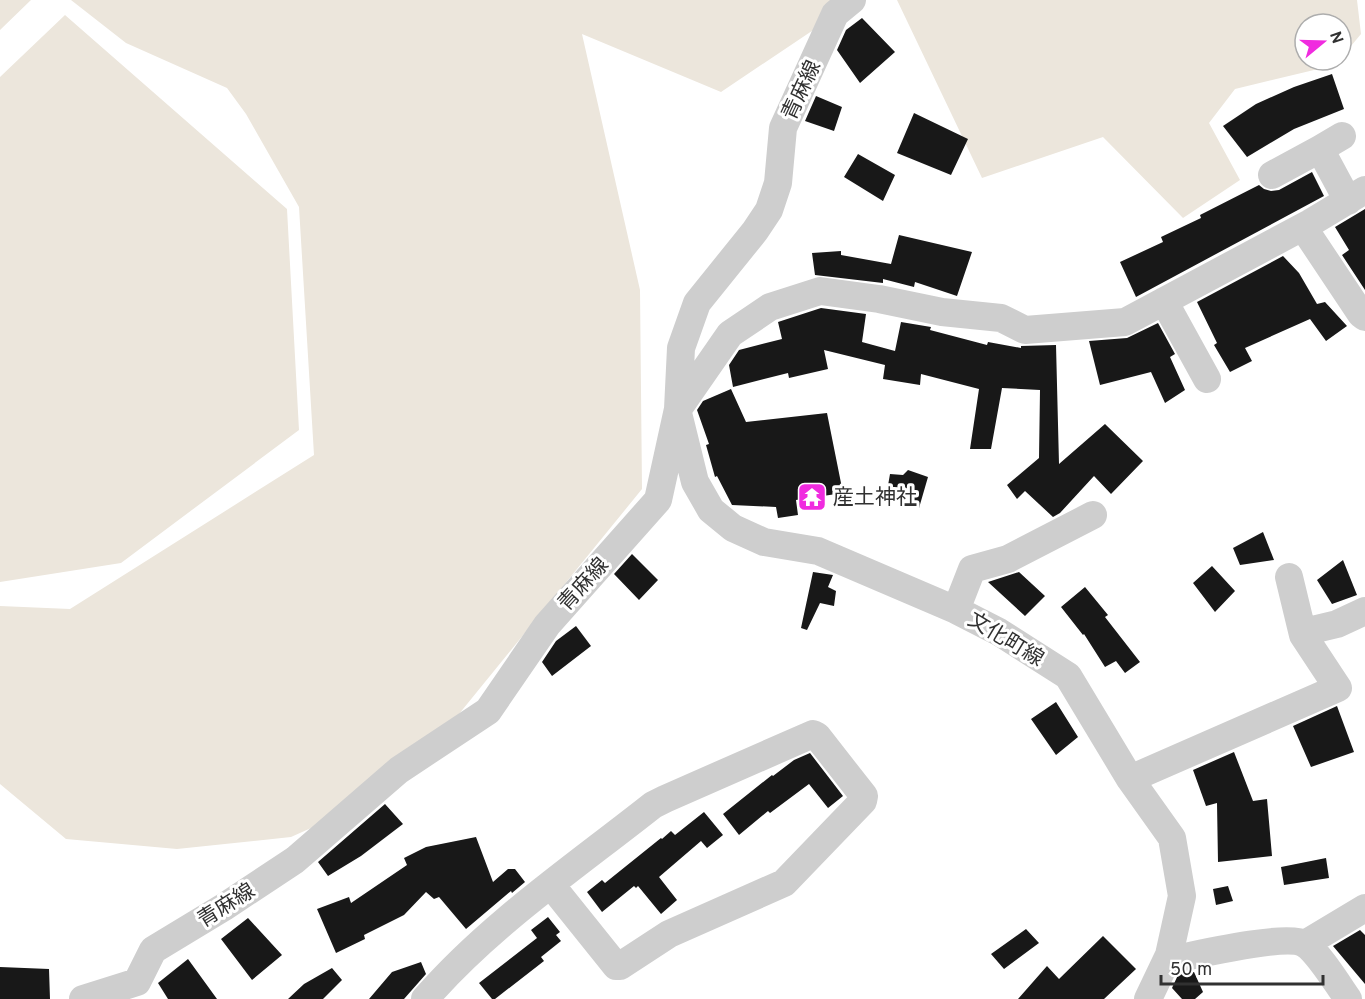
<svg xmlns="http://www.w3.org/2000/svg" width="1365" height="999" viewBox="0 0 1365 999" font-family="Overpass,'Noto Sans JP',sans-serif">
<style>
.green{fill:#ece6dc}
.building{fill:#181818}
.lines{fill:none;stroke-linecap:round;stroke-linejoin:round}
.minor{stroke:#cecece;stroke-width:28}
.labels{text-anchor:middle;stroke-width:6;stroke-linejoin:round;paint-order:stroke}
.street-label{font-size:21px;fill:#313131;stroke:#fff}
.poi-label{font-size:21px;fill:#313131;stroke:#fff;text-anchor:start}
</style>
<rect width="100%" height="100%" fill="#fff"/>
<path class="green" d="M0,0H31L0,30Z
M71,0H858L721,92L582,34L640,290L642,489L398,789L291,837L177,849L66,839L0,784V606L70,609L314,455L299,207L246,114L227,88L126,43Z
M897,0H1357L1361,34L1341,58V24H1305V60H1339L1335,65L1235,89L1209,123L1240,180L1183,218L1103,137L982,178Z
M65,15L287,209L299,430L121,563L0,582V77Z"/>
<path class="building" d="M862,18L895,52L860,83L837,50L846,30Z
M1332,74L1344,109L1294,129L1247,157L1223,126L1256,104L1294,87Z
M816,96L842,107L834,131L805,121Z
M914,113L968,139L951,175L897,153Z
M858,154L895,175L883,201L844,177Z
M1312,172L1324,196L1136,297L1120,262L1163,242L1161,237L1201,218L1200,215L1259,185L1264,189L1271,191L1279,190Z
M1365,209V290L1342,255L1349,250L1335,227Z
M899,235L972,252L957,296L915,282L914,287L883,279V283L815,275L812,253L841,251V255L891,264Z
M1283,256L1299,273L1317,304L1325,302L1347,326L1326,341L1310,319L1245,348L1252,361L1230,372L1214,345L1217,343L1197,302Z
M821,308L866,314L862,342L895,351L901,322L931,327L930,330L987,345L988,342L1021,348V346L1056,345L1059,464L1105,424L1143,461L1111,494L1094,476L1060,513L1053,517L1025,491L1017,499L1007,485L1039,458L1040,390L1002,388L991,449H970L979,389L921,374L920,385L883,379L885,365L824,350L828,369L789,378L788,373L733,387L729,365L739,350L782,339L778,322Z
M1158,323L1175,354L1170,357L1185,390L1165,403L1151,372L1100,385L1089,341L1127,338Z
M731,389L746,422L827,413L843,493L796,500L798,515L778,518L776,507L732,505L717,476L715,477L706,445L709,444L697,410L703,401Z
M908,470L928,477L919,508L886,497L890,474L903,475Z
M1263,532L1274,560L1240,565L1233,548Z
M632,554L658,580L639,600L614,574Z
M1343,560L1357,595L1332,604L1317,580Z
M1212,566L1235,591L1215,612L1193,583Z
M813,572L833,575L828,587L836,591L834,606L820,603L807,630L801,628Z
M1019,572L1045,596L1025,616L988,582Z
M1085,587L1108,615L1105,617L1140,662L1125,673L1116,661L1105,667L1084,634L1083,635L1061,607Z
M576,626L591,646L552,676L542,662L556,641Z
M1056,702L1078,737L1056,755L1031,719Z
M1337,706L1354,752L1311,767L1293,726Z
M1234,752L1253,801L1267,799L1272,856L1218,862L1217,803L1206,806L1193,770Z
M810,753L843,796L828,808L809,784L770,813L768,811L739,835L723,814L772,775L773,776L794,760Z
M385,804L403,824L361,856L328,876L318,862Z
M704,812L723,835L707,848L701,841L659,877L677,900L661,914L638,886L636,888L634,886L602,912L587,892L602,880L605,883L661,838L662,839L671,831L675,835Z
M476,837L493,882L508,869H515L525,882L512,893L511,891L466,929L439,897L434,899L426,892L404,915L364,935L365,939L336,953L317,909L349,897L351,903L407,865L404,858L426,847Z
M1326,858L1329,878L1284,885L1281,867Z
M1228,886L1233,901L1216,905L1213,889Z
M548,917L560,932L556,935L561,941L541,957L544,961L495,999H492L479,983L537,938L531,930Z
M248,918L282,955L252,980L221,939Z
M1026,929L1039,943L1004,969L991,954Z
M1360,930L1365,935V984L1333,946Z
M1103,936L1136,969L1104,999H1018L1047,966L1059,979Z
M188,959L217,999H168L158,983Z
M421,962L426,974L404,999H369L392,972Z
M0,967L49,969L50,999H0Z
M332,968L342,980L323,999H288L304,984Z
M1194,972L1203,992L1195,999H1182L1172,988L1178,975Z"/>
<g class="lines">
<path class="minor" d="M1342,136L1320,149L1348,201
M1272,175L1320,149
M1303,227L1361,314L1365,317
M1164,301L1207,379
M678,409L730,334L770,307L820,291L879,299L942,312L1001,318L1025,330L1125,322L1310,223L1365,190
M679,417L695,482L711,510L733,528L764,542L818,551L956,610L999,632L1068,676L1130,779L1172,838L1182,896L1169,955L1148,999
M956,610L972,569L1008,559L1093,515
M1303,635L1312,630L1337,624L1365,611
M1130,779L1338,688L1303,635L1289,577
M1305,944L1365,908
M1166,961C1191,956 1287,933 1305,944C1317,951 1339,986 1348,999
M83,999L137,982L153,950L224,907L295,860L399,770L488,711L547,625L658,500L678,409L681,348L697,303L755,231L769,210L778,183L783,128L835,14L852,0
M425,999C489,925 576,866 653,805L665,799L813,734L817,736L864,796L863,801L784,883L669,934L620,966H616L551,885"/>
</g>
<defs>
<g id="temple-square" transform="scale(1.5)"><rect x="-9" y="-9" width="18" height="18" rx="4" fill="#f02bdf" stroke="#fff"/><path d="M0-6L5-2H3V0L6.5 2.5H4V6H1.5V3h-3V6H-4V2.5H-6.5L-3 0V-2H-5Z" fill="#fff"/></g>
</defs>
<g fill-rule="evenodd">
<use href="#temple-square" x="812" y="497"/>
</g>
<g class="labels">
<g class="street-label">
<text transform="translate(801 90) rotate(-65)" y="7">青麻線</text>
<text transform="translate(583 584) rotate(-48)" y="7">青麻線</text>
<text transform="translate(1006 639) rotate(31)" y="7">文化町線</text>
<text transform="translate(226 905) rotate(-32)" y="7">青麻線</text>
</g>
<g class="poi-label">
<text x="833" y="504">産土神社</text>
</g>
</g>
<g transform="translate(1323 42) rotate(71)"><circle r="28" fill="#ffffff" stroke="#adadad" stroke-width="1.5"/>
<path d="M0-4.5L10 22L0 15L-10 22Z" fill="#f02bdf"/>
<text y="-9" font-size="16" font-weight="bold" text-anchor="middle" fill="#313131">N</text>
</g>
<path d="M1161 975v9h162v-9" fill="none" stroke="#313131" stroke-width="3"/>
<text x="1170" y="975" font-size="18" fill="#313131" stroke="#ffffff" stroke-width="4.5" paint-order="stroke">50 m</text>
</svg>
